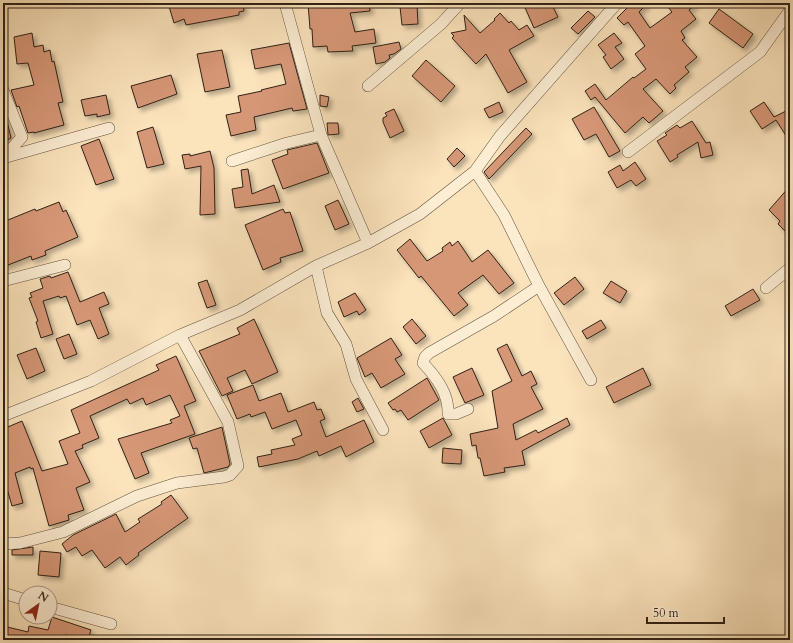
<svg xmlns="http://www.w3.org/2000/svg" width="793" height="643" viewBox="0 0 793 643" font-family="Cardo,serif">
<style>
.building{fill:#d69777;stroke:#2f2115;filter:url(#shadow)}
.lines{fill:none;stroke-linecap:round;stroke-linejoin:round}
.minor-casing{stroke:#62523f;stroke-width:12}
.minor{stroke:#fcedd3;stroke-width:11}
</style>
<defs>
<filter id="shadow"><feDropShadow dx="3.5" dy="3.5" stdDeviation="2" flood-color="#0004"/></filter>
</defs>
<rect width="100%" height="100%" fill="#fbe3bc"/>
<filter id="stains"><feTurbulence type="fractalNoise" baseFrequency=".005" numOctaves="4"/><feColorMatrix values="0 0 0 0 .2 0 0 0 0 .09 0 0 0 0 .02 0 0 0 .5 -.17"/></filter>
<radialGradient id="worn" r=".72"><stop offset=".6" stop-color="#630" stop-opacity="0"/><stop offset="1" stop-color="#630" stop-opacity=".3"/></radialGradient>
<path class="building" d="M168,3H243L244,11L239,12V15L186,25L184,19L174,23Z
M308,3H369L370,11L350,13L355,32L374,29L376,43L352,46L353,51L328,52L327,46L313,47L312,29H310Z
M523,3H551L558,17L534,28Z
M632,3H648L639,12L650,28L672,12L668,7L673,3H697L689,10L696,19L681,31L685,38L682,40L697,57L685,67L689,72L674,85L676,88L670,94L656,79L643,89L663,111L649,123L643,117L625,133L595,97L591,100L585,91L595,84L606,100L633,77L634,78L646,69L635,54L645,46L628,22L624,25L617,18Z
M417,5L418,24L402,25L400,7Z
M719,9L753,34L743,48L709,23Z
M588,11L595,17L578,34L571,28Z
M500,13L509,23L511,21L519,30L527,25L534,36L509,50L527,82L508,93L486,54L476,64L452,38L454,36L451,33L466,30L464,15L480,33L495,20L494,19Z
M32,33L34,47L43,45L44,52L50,50L52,62L54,61L63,102L58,103L64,125L34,133V132L28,133L19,106L17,107L11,90L34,85L28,63L17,64L14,37Z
M614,33L622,43L615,47L624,59L611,69L603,57L606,55L598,45Z
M399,42L401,49L394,54L389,55L390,58L385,62L376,64L373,47Z
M289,43L307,109L293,111L292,108L254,117L256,130L231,136L226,115L241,112L238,96L262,91L261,90L286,84L281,64L255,69L251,50Z
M222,50L230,87L205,92L197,54Z
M426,60L455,86L441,102L412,76Z
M171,75L177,94L138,108L131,86Z
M106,95L110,114L97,117V114L85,116L81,100Z
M320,95L329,97L327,107L320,106Z
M499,102L503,112L489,118L484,109Z
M764,102L774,117L790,109V142L776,120L762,129L750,111Z
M594,107L620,151L609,157L596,134L584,140L572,119Z
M394,109L404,131L390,138L383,122V118L387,116L385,113Z
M3,117H6L11,138L3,142Z
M692,121L706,143L710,142L713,155L701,158L698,142L677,155L678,157L670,162L657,141L667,135L665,133L677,125L680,128Z
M327,123H338L339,134L328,135Z
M153,127L164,164L147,168L137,132Z
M526,128L532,134L489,179L484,172Z
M99,139L114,179L96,185L81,146Z
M317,143L329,173L283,189L272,160L288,154L287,150Z
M457,148L465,156L454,167L447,159Z
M210,151L214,168L215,214L200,215L201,166L185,169L182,155L190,154V156Z
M635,162L646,179L636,186L631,180L617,188L608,172L620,165L623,171Z
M248,169L252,194L274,185L280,202L235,208L232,189L243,187L241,170Z
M790,186V209L786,213L790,217V236L778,224L780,221L769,210Z
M338,200L349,224L335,230L325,206Z
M59,202L63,212L66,210L78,237L45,251L46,255L32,260L31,256L3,267V222L35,209L36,211Z
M283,209L285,213L290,212L303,251L280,258L281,262L263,270L245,225Z
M410,239L427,261L443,251L442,248L450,242L452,246L458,241L472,262L488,250L514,283L499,294L483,275L458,293L468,305L454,316L421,276L419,278L397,250Z
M68,272L80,302L104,292L109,304L99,308L109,334L98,339L90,320L77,325L66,296L60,298L59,296L43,301L53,334L41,338L36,322L38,321L29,298L32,297L30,293L43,288L40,279L50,276L51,278Z
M575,277L584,289L564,305L554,293Z
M207,280L216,305L207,308L198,283Z
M611,281L627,291L620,303L603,293Z
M753,289L760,300L731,316L725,306Z
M355,293L366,310L359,315L357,311L344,317L338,302Z
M254,319L278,372L252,384L245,370L227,378L233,391L222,396L199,351L240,334L237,328Z
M412,319L426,336L416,344L403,327Z
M601,320L606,328L587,339L582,331Z
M69,334L77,354L64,359L56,339Z
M391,338L402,355L395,359L405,374L381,388L372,373L365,377L357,358Z
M507,344L522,376L531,371L537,384L531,387L543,409L513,424L516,440L536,430L538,433L567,418L570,425L522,451L525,465L504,468L505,472L484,476L480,458H478L476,445L472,446L470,434L498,428L492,391L512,381L497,349Z
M36,348L45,371L27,379L17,355Z
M176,356L196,401L184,406L195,434L141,453L149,473L135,479L118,439L172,423L170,420L180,416L170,395L146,405L143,398L130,404L127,399L90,416L99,438L82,445L83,448L75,451L90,482L76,488L84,510L68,515L69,520L49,526L33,468L31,469L30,467L15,473L23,503L12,506L3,475V429L22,421L42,471L68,464L59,441L80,433L71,410L159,370L156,365Z
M472,368L484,395L465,403L453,377Z
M643,368L651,385L614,403L606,387Z
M427,378L439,400L408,420L401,410L397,412L395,409L393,410L388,403Z
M253,385L259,401L281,393L288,412L314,402L317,410L321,409L325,419L320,421L326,437L364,420L374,442L346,457L341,446L319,456L317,451L298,459L259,467L257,457L272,454L271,450L295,445L292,439L302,435L296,420L272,429L265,412L251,417L250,414L237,419L227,395Z
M358,398L364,409L357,412L352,402Z
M443,418L452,435L429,448L420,431Z
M222,427L230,464L228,467L204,473L197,448L193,449L189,438Z
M443,448L462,450L461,464L442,463Z
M171,495L188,518L138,553L139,555L126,565L120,557L105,568L92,550L82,556L76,547L67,552L62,544L73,535L116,514L125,532L140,522L138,519L162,504L161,502Z
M33,547V555H12V550Z
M40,551L61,553L59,577L38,575Z
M52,617L91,630L88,640L66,635L65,640H3V626L28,632L29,626L48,630Z"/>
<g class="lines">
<g class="minor-casing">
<path id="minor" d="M286,7L321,135L368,243
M368,86L441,24L460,3
M3,90L22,137L4,157
M628,152L760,52L790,10
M3,158L109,128
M232,161L287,143L321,135
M475,171L504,215L539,286L591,380
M316,266L327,313L346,344L356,379L383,430
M3,281L65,265
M766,288L790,268
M468,409L456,414H448C449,394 437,378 423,363L425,357L429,353L494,316L539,286
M3,416L91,381L180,335L240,310L316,266L368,243L420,214L475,171L500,136L617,3
M3,544L20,543L63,532L137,496L177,483L224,477L230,475L238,466L228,422L180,335
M3,593L26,600
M50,607L111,624"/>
</g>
<use href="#minor" class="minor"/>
</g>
<rect width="793" height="643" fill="none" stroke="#fbe3bc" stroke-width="16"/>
<rect x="4" y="4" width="785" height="635" fill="none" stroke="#2f2115" stroke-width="2"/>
<rect x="8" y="8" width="777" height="627" fill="none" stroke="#2f2115"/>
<g transform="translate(38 605) rotate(33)"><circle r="19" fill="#fcedd3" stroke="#aa9b87"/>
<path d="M0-3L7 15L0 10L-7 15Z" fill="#8f2418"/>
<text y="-6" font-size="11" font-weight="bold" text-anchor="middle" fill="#2f2115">N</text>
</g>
<path d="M647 617v6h77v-6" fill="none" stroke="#2f2115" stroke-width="2"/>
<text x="653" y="617" font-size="12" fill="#2f2115" stroke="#fcedd3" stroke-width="3" paint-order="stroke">50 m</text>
<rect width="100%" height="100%" filter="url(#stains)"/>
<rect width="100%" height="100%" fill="url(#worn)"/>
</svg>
